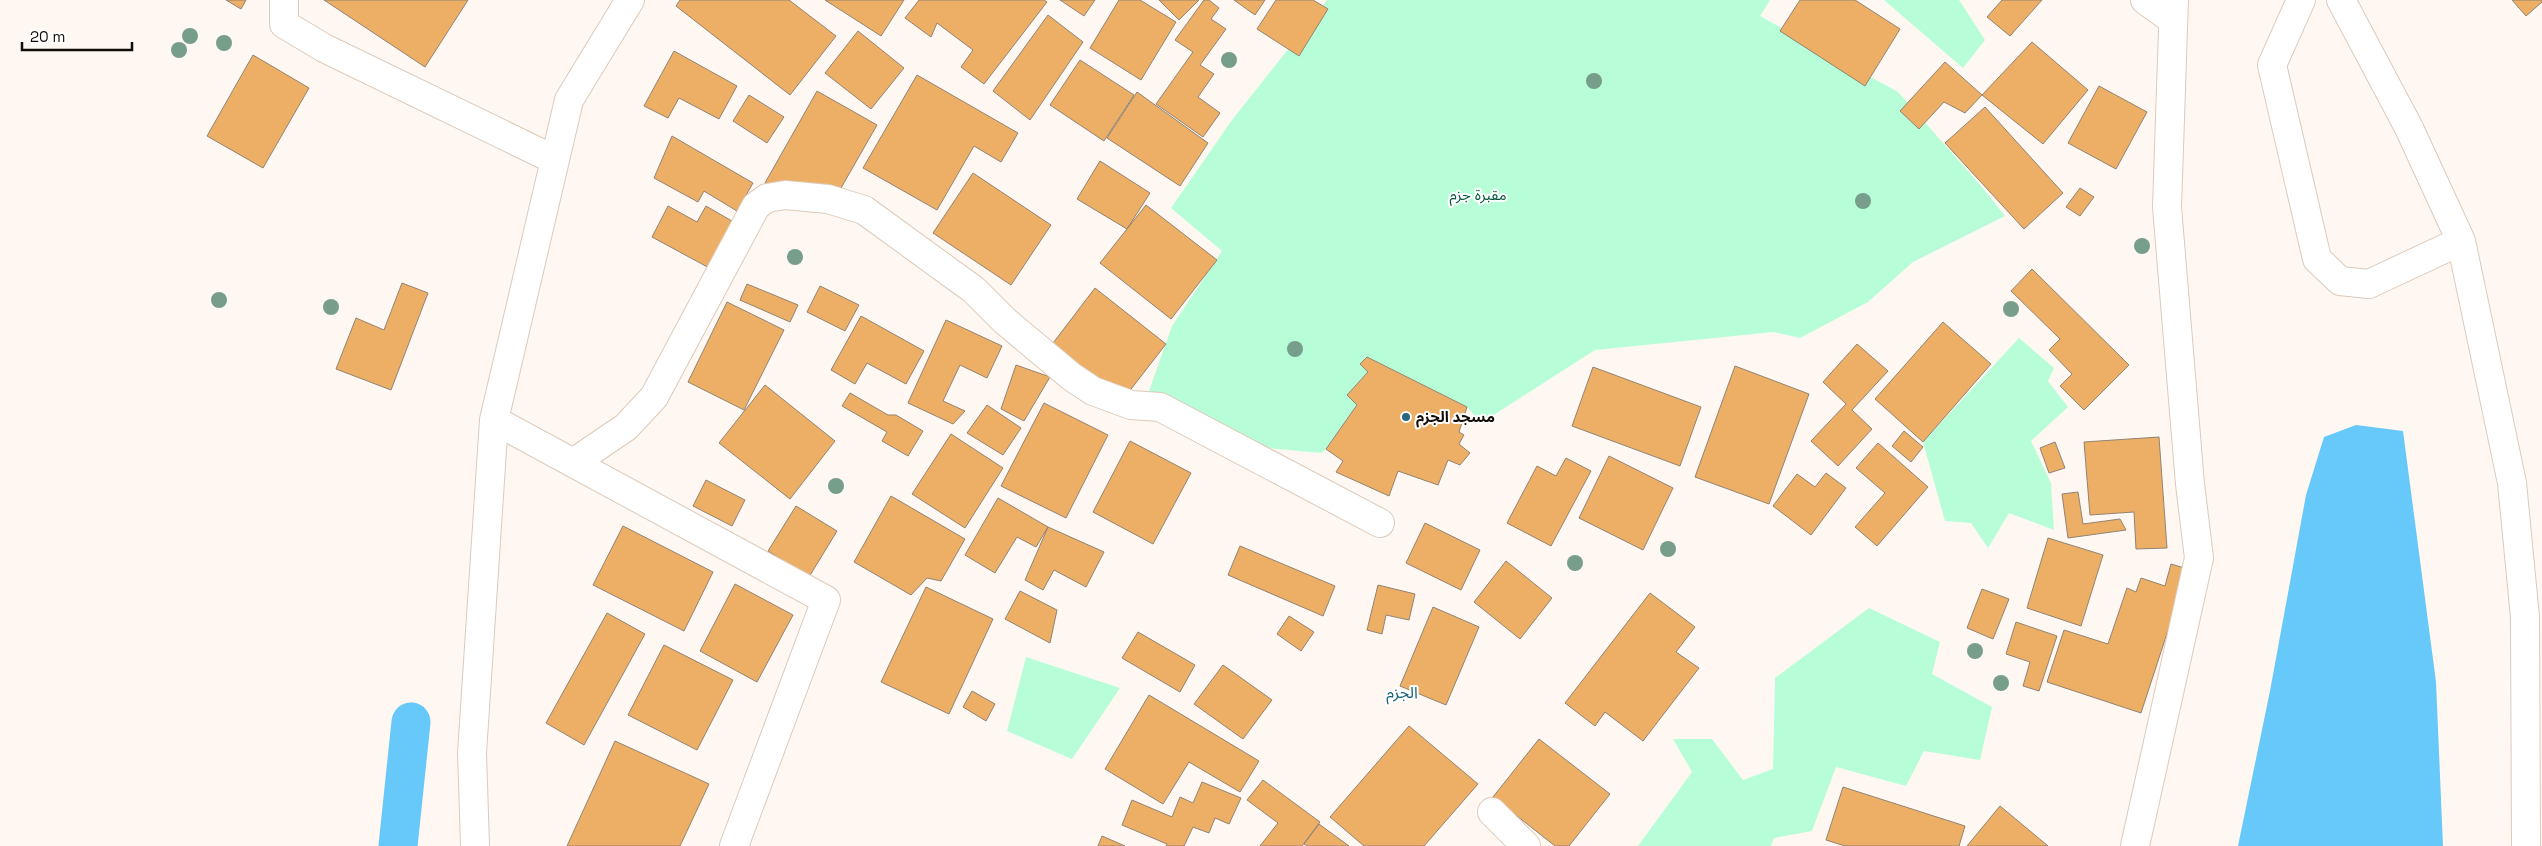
<svg xmlns="http://www.w3.org/2000/svg" width="2542" height="846" viewBox="0 0 2542 846" font-family="'Space Grotesk','Noto Sans Arabic',sans-serif">
<style>
.green{fill:#b7fed8}
.water{fill:#67c8fa}
.lines{fill:none;stroke-linecap:round;stroke-linejoin:round}
.canal{stroke:#67c8fa;stroke-width:39}
.building{fill:#edaf66;stroke:#928373}
.minor-casing{stroke:#ddcaba;stroke-width:30}
.minor{stroke:#fff;stroke-width:28}
.tree{fill:#769e8b}
.poi-dot{fill:#2a677e;stroke:#fff;stroke-width:2}
.labels{text-anchor:middle;stroke-width:4;stroke-linejoin:round;paint-order:stroke}
.park-label{font-size:15px;fill:#055638;stroke:#fff}
.poi-label{font-size:15px;font-weight:bold;fill:#130d08;stroke:#fff;text-anchor:start}
.neighbourhood-label{font-size:16px;fill:#156079;stroke:#fff}
</style>
<rect width="100%" height="100%" fill="#fff7f1"/>
<path class="green" d="M1327,0H1770L1760,16L1898,92L1982,187L2005,216L1913,262L1868,302L1800,338L1774,332L1595,350L1481,423L1467,407L1367,357L1360,364L1368,372L1347,395L1357,405L1326,449L1321,453L1245,446L1149,391L1172,326L1222,251L1171,208L1232,120Z
M1884,0H1959L1985,40L1963,68Z
M2019,338L2054,368L2048,381L2068,407L2031,441L2051,483L2054,530L2009,513L1988,548L1971,523L1945,521L1923,442Z
M1869,608L1940,642L1932,674L1992,707L1980,760L1924,751L1906,786L1836,767L1812,831L1774,838L1771,846H1638L1692,772L1673,739H1712L1743,780L1773,769L1775,678Z
M1026,657L1120,688L1072,759L1007,731Z"/>
<path class="water" d="M2356,425L2403,431L2436,682L2443,846H2238L2270,691L2306,495L2324,437Z"/>
<g class="lines">
<path class="canal" d="M398,846L411,722"/>
</g>
<path class="building" d="M226,0H246L241,9Z
M324,0H468L425,67Z
M680,0H789L836,36L790,95L676,6Z
M825,0H904L881,36Z
M919,0H1044L1047,2L984,84L961,67L973,50L937,23L931,37L905,18Z
M1060,0H1095L1084,16Z
M1119,0H1140L1176,22L1141,80L1090,48Z
M1159,0H1199L1179,20Z
M1204,0H1209L1219,8L1211,19L1226,29L1200,65L1214,74L1198,97L1220,113L1203,137L1156,104L1193,52L1175,40Z
M1234,0H1265L1255,15Z
M1276,0H1313L1328,9L1299,56L1257,29Z
M1800,0H1855L1900,29L1865,86L1780,31Z
M2002,0H2042L2010,36L1987,17Z
M2512,0H2542V2L2526,16Z
M1048,15L1083,42L1030,120L993,91Z
M858,31L904,68L871,109L825,73Z
M2032,42L2088,90L2043,144L1982,95Z
M674,51L737,86L719,119L679,98L668,118L644,106Z
M253,55L309,88L263,168L207,136Z
M1080,60L1134,95L1104,141L1050,105Z
M1945,62L1982,95L1965,113L1944,102L1919,129L1900,111Z
M917,75L1018,133L1001,162L974,146L937,210L863,168Z
M2099,86L2147,112L2116,169L2068,143Z
M817,91L877,125L837,195L765,183Z
M1137,92L1208,143L1180,186L1107,138Z
M749,95L784,117L767,143L733,121Z
M1985,107L2063,193L2024,229L1945,143Z
M672,136L753,183L737,211L704,191L698,202L654,178Z
M1100,161L1150,193L1127,229L1077,199Z
M973,173L1051,225L1011,285L933,233Z
M2080,188L2094,197L2080,216L2066,207Z
M1146,205L1217,260L1171,319L1100,263Z
M668,206L697,222L706,206L737,224L713,270L652,237Z
M2032,269L2129,365L2084,410L2060,386L2072,374L2049,350L2060,339L2011,291Z
M402,283L428,293L391,390L336,369L356,318L384,330Z
M747,284L798,305L790,322L740,300Z
M820,286L859,305L845,331L807,312Z
M1095,288L1166,344L1121,402L1050,347Z
M727,302L784,330L744,410L688,382Z
M861,316L924,351L906,384L867,363L855,384L831,370Z
M946,320L1002,346L987,378L960,365L943,401L965,411L953,424L908,403Z
M1943,322L1991,364L1923,442L1875,399Z
M1857,344L1888,371L1852,410L1872,429L1838,466L1811,441L1846,404L1823,382Z
M1367,357L1467,407L1459,432L1464,435L1459,444L1470,453L1460,465L1448,460L1438,485L1398,471L1389,496L1336,472L1343,461L1326,449L1357,405L1347,395L1368,372L1360,364Z
M1016,365L1050,377L1024,421L1001,409Z
M1735,366L1809,394L1769,504L1695,477Z
M1593,367L1701,407L1680,466L1572,426Z
M765,385L835,441L790,499L719,443Z
M850,393L888,415H896L923,431L908,456L882,441L887,432L842,406Z
M1044,403L1108,435L1066,518L1001,486Z
M987,405L1021,428L1003,455L967,433Z
M1904,431L1923,447L1911,462L1892,446Z
M951,434L1003,468L965,528L912,494Z
M2159,437L2167,548L2136,549L2134,512L2090,515L2084,442Z
M1130,441L1191,473L1153,544L1093,512Z
M2055,442L2065,468L2049,473L2040,448Z
M1878,443L1928,487L1877,546L1855,527L1885,493L1856,468Z
M1609,456L1673,488L1643,550L1579,518Z
M1566,458L1591,471L1551,546L1507,523L1537,466L1556,476Z
M1826,473L1846,488L1811,535L1773,506L1797,474L1815,487Z
M706,480L745,500L732,526L693,506Z
M2078,492L2083,524L2120,519L2126,530L2068,538L2062,494Z
M891,496L965,539L941,581L927,578L911,595L854,562Z
M998,498L1048,527L1036,547L1017,537L995,573L965,555Z
M796,506L837,531L809,577L768,551Z
M1425,523L1480,550L1461,590L1406,563Z
M623,526L713,572L684,631L593,585Z
M1048,527L1104,552L1086,587L1054,570L1043,590L1025,580Z
M2048,538L2103,555L2081,626L2027,608Z
M1240,546L1335,586L1323,616L1228,575Z
M1506,561L1552,598L1520,639L1474,602Z
M2171,564L2188,569L2141,713L2047,682L2064,630L2108,644L2127,588L2136,592L2141,578L2165,586Z
M735,584L793,615L757,682L700,651Z
M1378,585L1415,594L1409,620L1386,615L1382,634L1367,630Z
M926,587L993,619L949,714L881,682Z
M1982,589L2009,599L1993,639L1967,628Z
M1020,591L1057,610L1050,643L1005,619Z
M1650,593L1695,627L1676,652L1699,668L1643,741L1605,712L1595,726L1565,703Z
M1433,607L1479,627L1446,705L1400,686Z
M607,613L645,634L584,745L546,723Z
M1289,616L1314,632L1301,651L1277,634Z
M2016,622L2057,636L2039,691L2023,686L2030,662L2006,654Z
M1138,632L1195,665L1180,692L1122,658Z
M664,645L733,680L697,750L628,715Z
M1223,665L1272,700L1243,739L1194,704Z
M972,691L995,704L986,721L963,707Z
M1149,695L1259,761L1240,792L1189,762L1163,804L1105,769Z
M1409,726L1478,784L1424,846H1364L1330,817Z
M1539,739L1610,794L1569,846H1555L1493,797Z
M615,741L709,784L680,846H567Z
M1263,780L1320,822L1302,846H1260L1278,823L1247,800Z
M1202,782L1241,798L1229,824L1215,818L1209,833L1193,827L1184,846H1166L1167,844L1122,825L1132,800L1172,817L1180,797L1193,803Z
M1843,787L1965,826L1959,846H1845L1826,840Z
M2000,806L2048,846H1967Z
M1319,824L1349,846H1307L1304,844Z
M1102,836L1125,846H1098Z"/>
<g class="lines">
<g class="minor-casing">
<path id="minor" d="M284,0V24L324,48L555,160
M2145,0L2173,20
M2301,0L2272,65L2317,259L2340,281L2369,284L2461,241
M2341,0L2409,128L2461,241L2512,483L2525,617L2526,846
M494,420L826,600L734,846
M573,463L626,427L654,397L756,206L767,198L785,195L828,199L864,210L974,290L1005,321L1072,377L1093,391L1131,405L1160,407L1380,523
M1492,812L1526,846
M475,846L472,753L494,420L569,100L630,0
M2135,846L2199,558L2190,484L2167,207L2174,0"/>
</g>
<use href="#minor" class="minor"/>
</g>
<g class="tree">
<circle cx="190" cy="36" r="8"/>
<circle cx="224" cy="43" r="8"/>
<circle cx="179" cy="50" r="8"/>
<circle cx="1229" cy="60" r="8"/>
<circle cx="1594" cy="81" r="8"/>
<circle cx="1863" cy="201" r="8"/>
<circle cx="2142" cy="246" r="8"/>
<circle cx="795" cy="257" r="8"/>
<circle cx="219" cy="300" r="8"/>
<circle cx="331" cy="307" r="8"/>
<circle cx="2011" cy="309" r="8"/>
<circle cx="1295" cy="349" r="8"/>
<circle cx="836" cy="486" r="8"/>
<circle cx="1668" cy="549" r="8"/>
<circle cx="1575" cy="563" r="8"/>
<circle cx="1975" cy="651" r="8"/>
<circle cx="2001" cy="683" r="8"/>
</g>
<circle class="poi-dot" cx="1406" cy="417" r="5"/>
<g class="labels">
<g class="park-label">
<text x="1478" y="200">مقبرة جزم</text>
</g>
<g class="poi-label">
<text x="1416" y="422">مسجد الجزم</text>
</g>
<g class="neighbourhood-label">
<text x="1402" y="698">الجزم</text>
</g>
</g>
<path d="M22 42v8h110v-8" fill="none" stroke="#130d08" stroke-width="2.5"/>
<text x="30" y="42" font-size="15" fill="#130d08" stroke="#ffffff" stroke-width="4" paint-order="stroke">20 m</text>
</svg>
